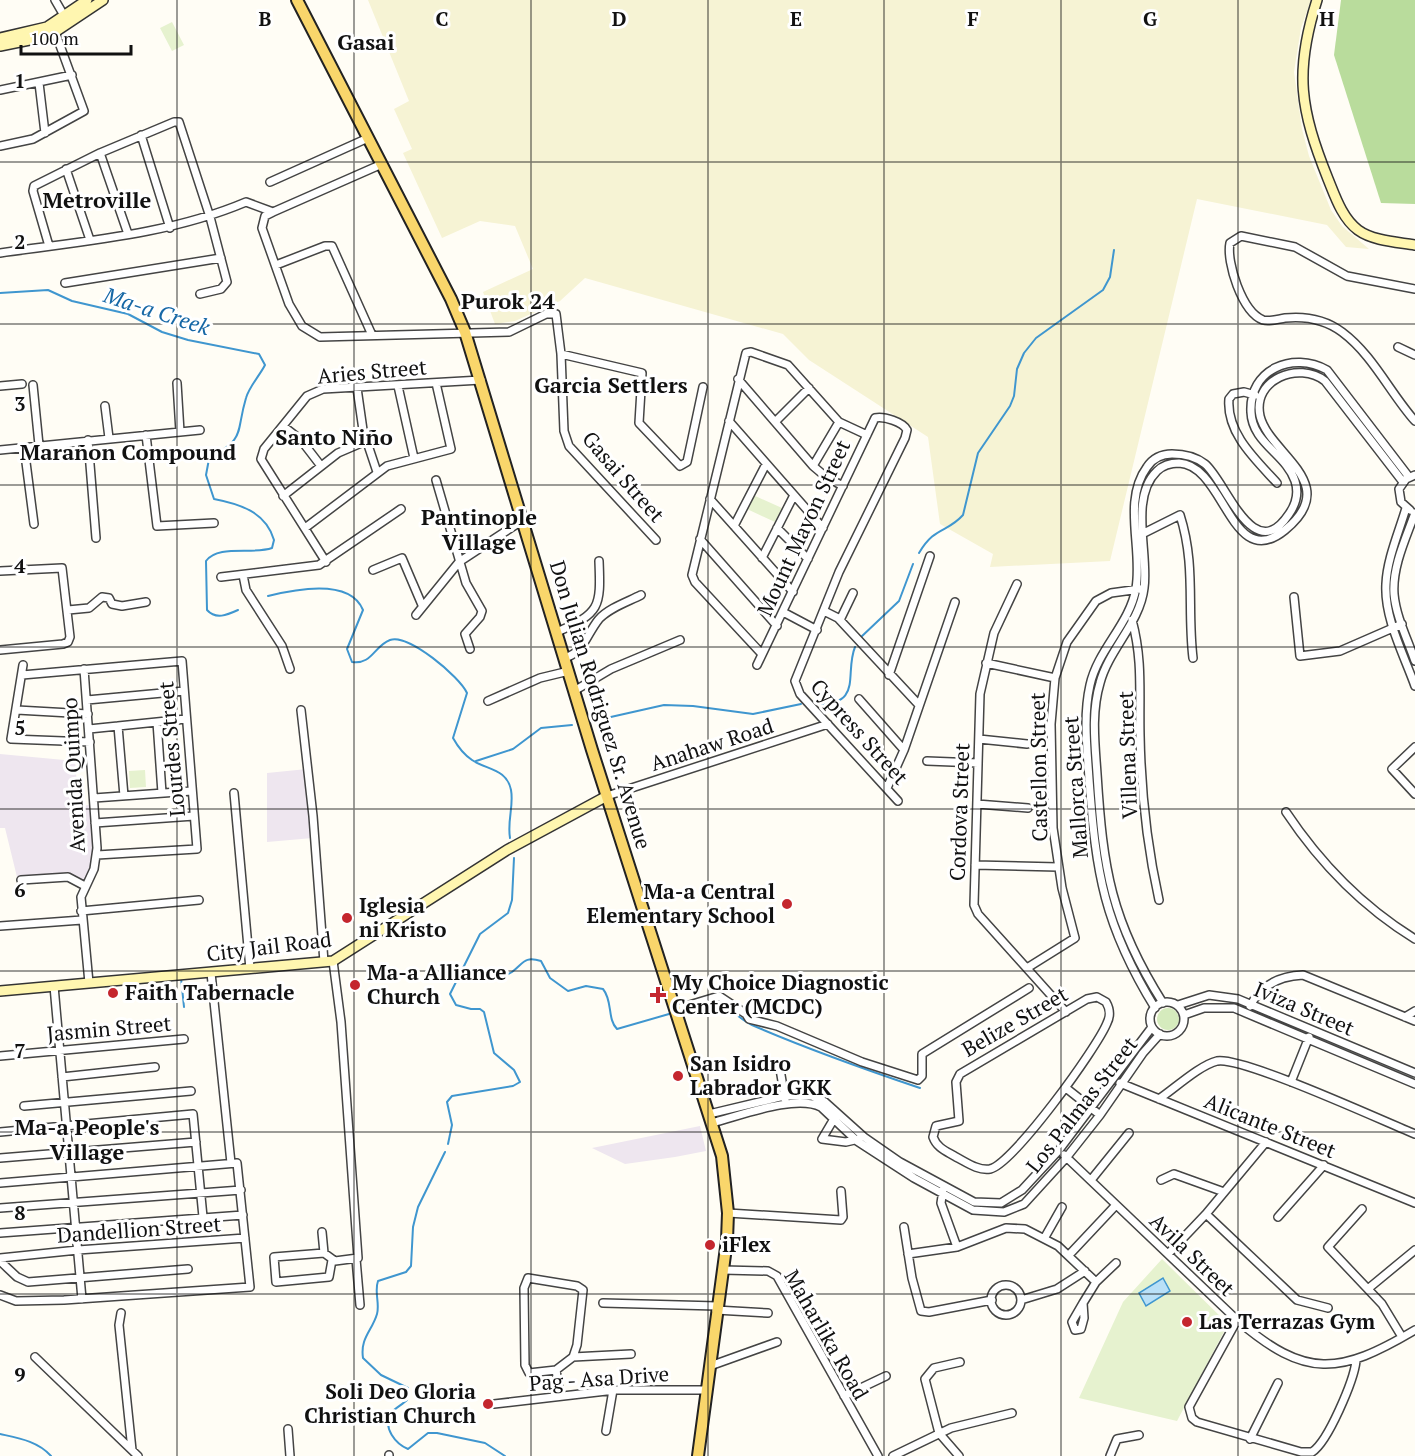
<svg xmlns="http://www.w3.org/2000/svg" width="1415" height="1456" viewBox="0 0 1415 1456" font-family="'PT Serif',serif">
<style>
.industrial{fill:#eee6ef}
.farmland{fill:#f6f3d4}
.green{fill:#d5ebbd}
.forest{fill:#b9dc9c}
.pitch{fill:#e6f2cf}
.water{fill:#b9e0f7;stroke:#3f96cf;stroke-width:1.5}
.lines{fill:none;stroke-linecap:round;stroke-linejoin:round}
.stream{stroke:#3f96cf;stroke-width:2}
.street-casing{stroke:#444;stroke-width:10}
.secondary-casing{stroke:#333;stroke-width:12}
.primary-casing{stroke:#222;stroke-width:14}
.street{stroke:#fff;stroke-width:7}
.secondary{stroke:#fff6b0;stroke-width:9}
.primary{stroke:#f9d66b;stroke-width:10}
.grid{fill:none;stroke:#111;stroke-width:1.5;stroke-opacity:0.55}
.poi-dot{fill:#c4262e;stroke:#fff;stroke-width:2}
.labels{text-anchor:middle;stroke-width:6;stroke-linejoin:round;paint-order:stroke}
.street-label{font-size:21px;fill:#111;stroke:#fff}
.poi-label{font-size:21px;font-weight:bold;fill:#111;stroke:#fff;text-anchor:start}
.neighbourhood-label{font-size:22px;font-weight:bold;fill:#111;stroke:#fff}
.water-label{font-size:22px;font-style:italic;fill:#1768a6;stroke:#fff}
.grid-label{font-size:20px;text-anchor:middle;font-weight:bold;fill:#111;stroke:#fff;stroke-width:6;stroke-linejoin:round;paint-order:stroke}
</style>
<rect width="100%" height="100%" fill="#fffdf5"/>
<path class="industrial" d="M0,754L75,761L79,806L90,805L94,847L91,868L84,880L65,875L17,877L5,828H0Z
M307,769L313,838L267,842V773Z
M700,1126L706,1151L675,1157L625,1164L592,1148Z"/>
<path class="farmland" d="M368,0H1311L1301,28L1294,72L1302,129L1309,156L1331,210L1342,226L1369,249L1346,247L1327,225L1197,199L1110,561L990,567L993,554L940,524L928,437L809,360L783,334L585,278L560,301L515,321L495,324L483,292L533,269L515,226L480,221L442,238L403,153L412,149L394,109L409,101Z"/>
<path class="green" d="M1157 1019a11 11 0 1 1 22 0a11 11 0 1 1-22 0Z"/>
<path class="forest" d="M1341,0H1415V204L1381,203L1334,55Z"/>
<path class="pitch" d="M172,22L184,45L172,51L160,28Z
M753,495L782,508L775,522L747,509Z
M145,770L146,787L130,788L129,771Z
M1162,1259L1228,1324L1177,1421L1079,1398L1123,1302Z"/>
<path class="water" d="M1163,1278L1170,1291L1146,1306L1139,1293Z"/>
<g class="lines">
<path class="stream" d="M0,293L48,290L72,301L128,314L162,332L188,340L259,354L265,365C260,375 249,387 246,398C235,435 247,436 209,459L206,475L214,499C240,504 266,512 274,540L272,548C253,555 218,544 206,561L207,610C216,620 227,615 238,610
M919,553C935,526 947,533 963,515L978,453L1010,406L1014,396L1017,369L1024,353L1036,338L1103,290L1110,277L1114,250
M268,596C296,589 350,578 363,610L347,649L352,662C372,665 374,646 390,640C408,633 460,677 467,693L453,738C458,747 463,754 472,760C487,770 507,769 511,790C514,806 507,821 510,838
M860,638L899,601L913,564
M815,704C864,706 844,674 855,647
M593,721L664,705L693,706L753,714L801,704
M476,761L513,749L541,728L572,725
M464,971C480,977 496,982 512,972C524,963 524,956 541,961L550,978L568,991L586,986L603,989C613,1001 607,1019 617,1029L669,1014
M181,978L184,1007
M716,1005C730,1006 739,1019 752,1025C807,1049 864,1069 920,1088
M448,1144L452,1125L447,1102L452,1096L513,1086L520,1082L514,1070L494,1053L484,1012L480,1009H471L456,1005L450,994L480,934L508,913L512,900L514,858
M445,1152L418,1207L413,1227L411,1266L406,1272L378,1281C374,1292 380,1303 377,1314C372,1331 360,1338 363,1358L381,1375L408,1388L407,1400C403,1404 394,1409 391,1413C382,1428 396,1444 408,1449L428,1433H437L485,1443L505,1456
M0,1434C18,1438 38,1441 51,1456"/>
<g class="street-casing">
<path id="street" d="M55,0L66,19
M39,83L45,133
M0,90L72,75
M141,135L170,228
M0,146L33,139L84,111L54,29
M100,153L128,234
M66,169L90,240
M270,182L368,138
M273,212L265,216L262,228L289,304L302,326L320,337L509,332L546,314H556L561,354L564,431L569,446L656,540
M49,246L33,191L34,186L100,153L174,122H179L210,217L227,282L221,289L200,294
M0,253C83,241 168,235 246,202L273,212L382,164
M276,265L325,246H332L372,335
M65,283L221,258
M1415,289L1347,276L1295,247L1241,236L1230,243C1226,262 1242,312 1263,320C1270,322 1278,319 1285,318C1305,316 1326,320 1342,332C1373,355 1390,393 1415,421
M1398,347L1415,355
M561,354L642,373L639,423L680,466L687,462L703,387
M738,379L813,466L826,477L843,486
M177,383L180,432
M33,385L39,445
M0,386L22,384
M398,386L414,458
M357,388L363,430L377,472
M1255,395L1244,392L1233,394L1229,399C1226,433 1256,460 1277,483
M105,406L109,438
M729,421L823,528
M775,422L809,388
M283,426L301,440L321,466
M146,435L157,526L214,523
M88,440L96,538
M24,447L34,524
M0,450L200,430
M813,466L839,422
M436,480L466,583L482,611L480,617L465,634L470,649
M283,496L338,453L366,441
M710,499L793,592
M1406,508C1399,532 1387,559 1386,584C1384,618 1404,655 1415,686
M1410,510L1401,502L1399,489L1406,479L1415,475
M1415,513C1406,538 1392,567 1394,594C1396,617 1408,640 1415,661
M734,526L766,464
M305,528L387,466L451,449L436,383
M777,528L808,559
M1140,535L1180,515C1196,565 1187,608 1193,658
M700,539L777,626
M762,558L794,495
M326,562L261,459L264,449L307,396L323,389L481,380
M373,570L402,558L422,605
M0,571L62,568L70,637L68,642L63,644L0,650
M243,575L246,590L282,646L290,669
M221,577L319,565L401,509
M1017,584L994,633L980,694L974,905L978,914L1066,1012
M1294,597L1300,656L1340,651L1402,624
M68,610L89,608L102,597L109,598L112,604L122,606L146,602
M824,611L838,618L919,705
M783,612L817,630
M416,615L459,562L523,520
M840,620L853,593
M1132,620C1143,661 1139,693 1140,735C1141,790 1147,846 1159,900
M557,632C600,613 601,608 599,561
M761,653L695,582L692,575L746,353L751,352L788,365L839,422L867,435
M565,658C585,651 586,635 599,619C609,608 627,602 641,595
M986,663L1055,678
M23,665L11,739L90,742
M757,665L875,418C884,416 903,422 907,430L905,438L839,572L795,681L800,694L898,801
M84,669L97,848L94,869L81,897L89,983
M22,675L182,661L197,849L97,855
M889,675L930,556
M574,691L611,669L680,640
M859,699L904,750
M87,700L184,691
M488,701L540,678L569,671
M17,710L88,714
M301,710L313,816L324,962
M157,722L162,793
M118,726L124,796
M89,729L186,719
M979,739L1027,744
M1415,747L1392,769L1415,794
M927,761L978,763
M887,788L904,750L955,602
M234,793L250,969
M607,796L828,724
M94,798L192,791
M977,804L1028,808
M1286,812C1320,863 1363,907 1415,939
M95,823L194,816
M975,865L1058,867
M21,880L68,877L85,886
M81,911L199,900
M0,926L82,920
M1027,968L1075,938L1062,888L1053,828L1051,724L1055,678L1067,642L1096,601L1111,593L1140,589
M211,973L231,1163
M54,986L82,1299
M1097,997L1106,1002C1110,1009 1111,1015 1107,1023C1097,1048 1013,1164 990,1169C978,1171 966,1162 956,1157C946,1151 937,1148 933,1137L936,1126L959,1121L956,1082L960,1074L1087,999Z
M1150 1019a17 17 0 1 1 34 0a17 17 0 1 1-34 0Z
M1163,1003C1111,921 1103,869 1097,774C1095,744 1091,713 1100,683C1109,649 1140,623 1144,588C1149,554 1129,498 1157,471C1163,465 1171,463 1179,463C1225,465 1231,574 1285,530C1343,483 1269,454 1260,416C1252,379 1299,361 1325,381L1403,482
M1178,1005L1209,995L1238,999L1415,1073
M1250,1006C1261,985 1279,976 1303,975L1415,1021
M1155,1008C1104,925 1096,874 1089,779C1087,748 1083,716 1090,685C1098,649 1130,624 1136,588C1143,549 1122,501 1147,467C1153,458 1162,454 1172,454C1184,454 1196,457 1205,464C1226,481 1253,568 1289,514C1296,504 1299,493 1295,481C1286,454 1252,443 1251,412C1249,369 1293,351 1327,370L1409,477
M676,1009L719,996L746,1014L749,1019L777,1026L862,1062L918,1080L922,1076V1054L1029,988
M1184,1015L1204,1008H1234L1415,1084
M1405,1017L1415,1011
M0,1056L184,1039
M780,1069L785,1099
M62,1077L155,1067
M1291,1082L1309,1037
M1120,1083L1415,1203
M1066,1088L1100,1115
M1159,1099C1174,1089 1200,1065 1217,1061C1242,1056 1383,1121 1415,1134
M24,1106L191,1091
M709,1114L784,1096H812L825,1102L864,1137L900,1162L974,1202L1001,1203L1022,1190L1059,1150L1152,1027
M835,1117L822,1139L846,1142L859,1139
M711,1123C740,1116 795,1094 821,1107L857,1141L914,1178L973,1210L1004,1212L1024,1204L1066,1158L1100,1115L1143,1053L1160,1034
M0,1132L193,1114L203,1217
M1064,1155L1237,1320C1306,1379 1339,1375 1415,1330
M0,1158L196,1142
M1091,1180L1129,1133
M1161,1180L1174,1174L1224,1192
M0,1183L237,1163L250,1287L64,1300L16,1301L0,1295
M943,1190L941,1203L957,1247
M0,1208L241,1190
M1362,1209L1328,1247L1382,1304L1402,1337
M728,1213L841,1220L843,1217L841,1191
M1206,1214L1297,1300L1328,1308
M1278,1217L1324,1165
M904,1227L912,1278L921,1311L929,1312L992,1300
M322,1232L324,1253
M0,1233L243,1215
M1045,1237L1062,1207
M908,1254L957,1247L1006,1228L1025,1229L1058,1246L1096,1282
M1168,1254L1206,1214L1266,1142
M1069,1255L1116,1205
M0,1258L78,1250L245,1238
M356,1259L360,1305
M332,1260L329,1277L276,1282L274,1257L324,1253L335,1261L358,1258L341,1022L333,961
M0,1261L17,1277L28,1282L188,1269
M723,1270L768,1271L777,1276L878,1456
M991 1300a15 15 0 1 1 30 0a15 15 0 1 1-30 0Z
M1369,1288L1415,1250
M1021,1300L1057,1289L1085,1271
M603,1303L717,1306
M1083,1303L1084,1318L1081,1329L1075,1330L1072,1322Z
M1083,1303L1096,1282L1116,1263
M716,1310L768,1313
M121,1313L119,1325L132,1450
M1237,1320L1189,1407L1192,1418L1197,1422L1301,1452H1312C1328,1442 1354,1380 1356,1361
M35,1357L138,1456
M573,1357L577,1345L583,1290L577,1286L528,1278L524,1288L525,1365L529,1373L556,1370L573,1357L631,1354
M710,1366L777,1342
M556,1370L560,1395
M844,1396L886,1376
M494,1404L615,1390H707
M288,1429L290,1456
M606,1431L613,1390
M1250,1439L1278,1383
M389,1456V1455
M893,1456L951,1428L1012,1413
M959,1456L939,1433L925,1379L934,1368L960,1362
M1110,1456L1117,1439L1139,1435"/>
</g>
<g class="secondary-casing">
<path id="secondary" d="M1317,0C1294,72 1300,109 1328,179C1335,196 1342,218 1358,230C1373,241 1397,242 1415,245
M0,38L47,27L87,0
M0,46L49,36L103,0
M0,991L333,961L507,850L607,796"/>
</g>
<g class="primary-casing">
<path id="primary" d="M297,0L451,299L465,332L592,750L722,1156L728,1213L727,1240L698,1456"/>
</g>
<use href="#street" class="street"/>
<use href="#secondary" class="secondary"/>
<use href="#primary" class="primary"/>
</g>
<path class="grid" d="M177,0V1456M354,0V1456M531,0V1456M708,0V1456M884,0V1456M1061,0V1456M1238,0V1456M0,162H1415M0,324H1415M0,485H1415M0,647H1415M0,809H1415M0,971H1415M0,1132H1415M0,1294H1415"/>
<g class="poi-dot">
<circle cx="787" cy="904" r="6"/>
<circle cx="347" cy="918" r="6"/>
<circle cx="355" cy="985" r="6"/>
<circle cx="113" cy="993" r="6"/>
<path d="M655 986h6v6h6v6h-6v6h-6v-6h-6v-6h6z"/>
<circle cx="678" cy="1076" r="6"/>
<circle cx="710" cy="1245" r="6"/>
<circle cx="1187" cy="1322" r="6"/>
<circle cx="488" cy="1404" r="6"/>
</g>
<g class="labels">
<g class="street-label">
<text transform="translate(372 372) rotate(-5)" y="7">Aries Street</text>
<text transform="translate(623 477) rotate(49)" y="7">Gasai Street</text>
<text transform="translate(804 528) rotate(-65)" y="7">Mount Mayon Street</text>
<text transform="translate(600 705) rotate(73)" y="7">Don Julian Rodriguez Sr. Avenue</text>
<text transform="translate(859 732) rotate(48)" y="7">Cypress Street</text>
<text transform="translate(712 745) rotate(-18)" y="7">Anahaw Road</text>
<text transform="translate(172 749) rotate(-95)" y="7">Lourdes Street</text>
<text transform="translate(1128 755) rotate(-92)" y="7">Villena Street</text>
<text transform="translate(1039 767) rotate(-91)" y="7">Castellon Street</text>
<text transform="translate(74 775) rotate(-93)" y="7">Avenida Quimpo</text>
<text transform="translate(1076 787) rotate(-94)" y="7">Mallorca Street</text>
<text transform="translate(960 812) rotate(-88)" y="7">Cordova Street</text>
<text transform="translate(269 947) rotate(-7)" y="7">City Jail Road</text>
<text transform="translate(1304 1009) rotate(23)" y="7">Iviza Street</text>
<text transform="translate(1015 1022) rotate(-30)" y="7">Belize Street</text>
<text transform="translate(109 1029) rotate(-5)" y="7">Jasmin Street</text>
<text transform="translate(1082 1105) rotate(-52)" y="7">Los Palmas Street</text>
<text transform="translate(1270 1126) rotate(22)" y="7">Alicante Street</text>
<text transform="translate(139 1230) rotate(-4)" y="7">Dandellion Street</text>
<text transform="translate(1192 1255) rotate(44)" y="7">Avila Street</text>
<text transform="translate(826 1335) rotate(60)" y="7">Maharlika Road</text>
<text transform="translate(599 1379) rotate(-4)" y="7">Pag - Asa Drive</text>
</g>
<g class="poi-label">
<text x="775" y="899" text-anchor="end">Ma-a Central<tspan x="775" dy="24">Elementary School</tspan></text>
<text x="359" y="913">Iglesia<tspan x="359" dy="24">ni Kristo</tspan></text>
<text x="367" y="980">Ma-a Alliance<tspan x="367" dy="24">Church</tspan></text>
<text x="672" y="990">My Choice Diagnostic<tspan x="672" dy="24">Center (MCDC)</tspan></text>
<text x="125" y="1000">Faith Tabernacle</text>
<text x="690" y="1071">San Isidro<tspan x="690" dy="24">Labrador GKK</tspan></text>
<text x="722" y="1252">iFlex</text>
<text x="1199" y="1329">Las Terrazas Gym</text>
<text x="476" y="1399" text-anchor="end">Soli Deo Gloria<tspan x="476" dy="24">Christian Church</tspan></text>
</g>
<g class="neighbourhood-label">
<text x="366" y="50">Gasai</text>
<text x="97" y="208">Metroville</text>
<text x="508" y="309">Purok 24</text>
<text x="611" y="393">Garcia Settlers</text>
<text x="334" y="445">Santo Niño</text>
<text x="128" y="460">Marañon Compound</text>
<text x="479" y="525">Pantinople<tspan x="479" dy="25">Village</tspan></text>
<text x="87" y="1135">Ma-a People's<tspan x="87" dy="25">Village</tspan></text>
</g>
<g class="water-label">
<text transform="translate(157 311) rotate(18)" y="8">Ma-a Creek</text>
</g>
</g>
<g class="grid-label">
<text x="265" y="26">B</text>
<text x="442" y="26">C</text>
<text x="619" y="26">D</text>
<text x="796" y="26">E</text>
<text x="973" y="26">F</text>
<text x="1150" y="26">G</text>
<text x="1327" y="26">H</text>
<text x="20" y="88">1</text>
<text x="20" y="249">2</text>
<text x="20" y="411">3</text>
<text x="20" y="573">4</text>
<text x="20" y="735">5</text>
<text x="20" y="897">6</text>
<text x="20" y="1058">7</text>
<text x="20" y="1220">8</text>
<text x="20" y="1382">9</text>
</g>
<path d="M21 45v9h110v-9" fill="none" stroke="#111111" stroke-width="3"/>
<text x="30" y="45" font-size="18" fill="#111111" stroke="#ffffff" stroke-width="4.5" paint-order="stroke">100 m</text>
</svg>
